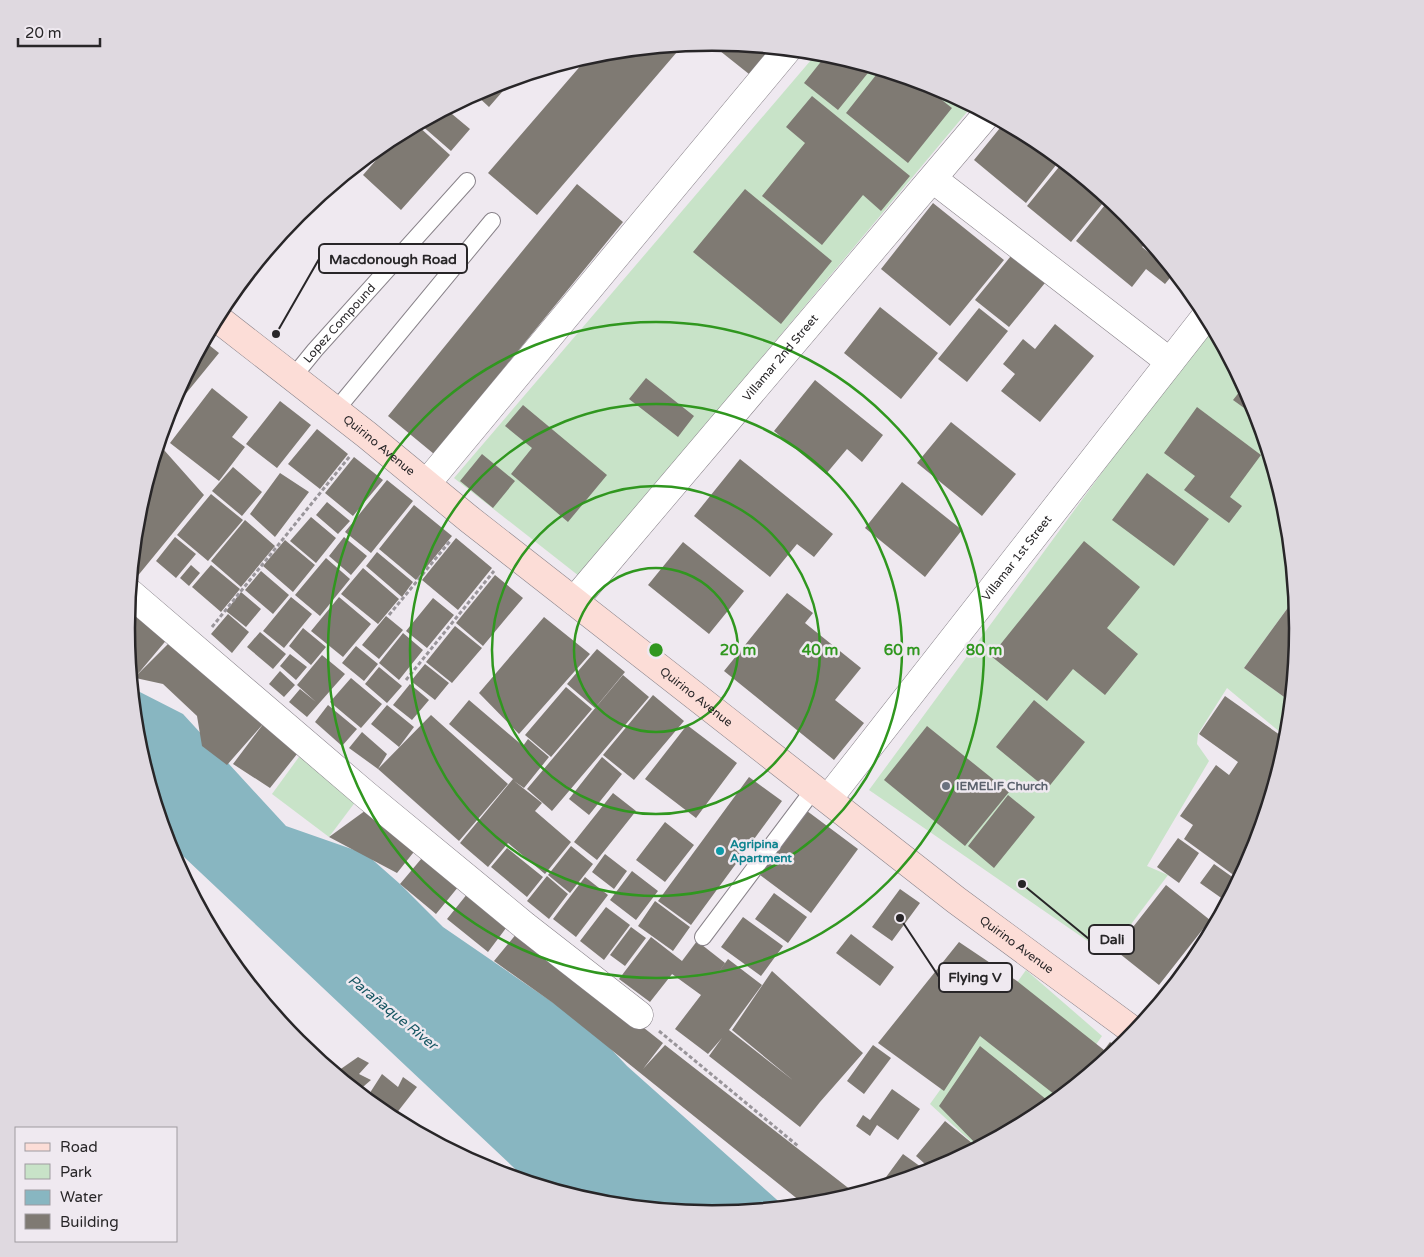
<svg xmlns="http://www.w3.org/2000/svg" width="1424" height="1257" viewBox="0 0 1424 1257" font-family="'Varela Round',sans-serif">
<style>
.green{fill:#c8e3c8}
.water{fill:#88b6c1}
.building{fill:#7f7a73}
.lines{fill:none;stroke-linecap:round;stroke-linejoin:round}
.lane-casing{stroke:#89838a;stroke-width:18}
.street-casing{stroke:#89838a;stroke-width:29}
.secondary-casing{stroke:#89838a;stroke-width:29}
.path{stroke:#99959a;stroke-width:3;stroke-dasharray:4 2.5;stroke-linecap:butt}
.lane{stroke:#fff;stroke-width:16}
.street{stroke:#fff;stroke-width:28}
.secondary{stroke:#fcddd7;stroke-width:28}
.ring{fill:none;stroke:#30971f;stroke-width:2.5}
.worship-dot{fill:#6b7280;stroke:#efe9f0;stroke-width:2}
.culture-dot{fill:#0f9aa8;stroke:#efe9f0;stroke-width:2}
.labels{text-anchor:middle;stroke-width:5;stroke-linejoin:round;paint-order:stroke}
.street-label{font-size:12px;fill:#282628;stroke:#efe9f0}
.worship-label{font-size:12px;font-weight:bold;fill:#5b616d;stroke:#efe9f0;text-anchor:start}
.culture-label{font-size:12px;font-weight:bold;fill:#0d838f;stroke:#efe9f0;text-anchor:start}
.water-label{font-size:14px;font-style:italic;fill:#155662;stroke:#efe9f0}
.rim{fill:none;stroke:#282628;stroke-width:2.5}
.centre{fill:#30971f;stroke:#efe9f0;stroke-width:2.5}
.ring-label{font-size:15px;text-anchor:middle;font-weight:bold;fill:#30971f;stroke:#efe9f0;stroke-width:5;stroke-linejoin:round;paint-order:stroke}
.leader{fill:none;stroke:#282628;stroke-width:2}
.callout-dot{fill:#282628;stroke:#efe9f0;stroke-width:2}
.callout{fill:#efe9f0;stroke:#282628;stroke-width:2}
.callout-label{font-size:14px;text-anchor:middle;font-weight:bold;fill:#282628}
</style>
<rect width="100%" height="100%" fill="#efe9f0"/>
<path class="green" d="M817,53L827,54L937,87L972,106L579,576L454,478Z
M1211,324L1253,405L1287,514L1295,598L1244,668L1291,702L1287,738L1227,688L1198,734L1197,744L1209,761L1147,866L1168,875L1108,955L869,790Z
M304,750L362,793L329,837L272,794Z
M1026,970L1102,1036L1057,1100L1037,1116L978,1148L930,1104Z"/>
<path class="water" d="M132,688L183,714L286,826L366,854L400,884L443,927L593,1030L627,1066L785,1207L712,1214L597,1203L529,1182L167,841L137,743Z"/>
<path class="building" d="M710,43L760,47L771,56L754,78Z
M683,45L537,215L488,173L589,56L598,54Z
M827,54L872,68L838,110L804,83Z
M880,70L919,82L952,108L908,163L846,113Z
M506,82L509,84L489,107L475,94L488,87Z
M812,96L910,176L881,211L863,195L822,245L762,196L805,143L786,127Z
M446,109L470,129L451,151L420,124Z
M1004,123L1038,141L1060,160L1026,203L974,160Z
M417,125L450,155L401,210L363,175L398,135Z
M1063,162L1107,198L1071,242L1027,206Z
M577,184L623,222L434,454L388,416Z
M745,189L832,261L781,324L693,252Z
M1109,200L1127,214L1139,230L1135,235L1145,244L1142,247L1152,255L1156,250L1174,273L1165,284L1146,269L1132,287L1076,241Z
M933,203L1004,260L950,326L881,269Z
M1015,251L1049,278L1009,327L975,300Z
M880,307L938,353L901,399L844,353Z
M979,308L1008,331L967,382L938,359Z
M1055,324L1094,356L1040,422L1001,391L1015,374L1003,364L1023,339L1035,349Z
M204,341L219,353L166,418L171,404Z
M646,378L694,416L678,437L629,399Z
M815,380L883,435L862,462L847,449L826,474L774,431Z
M1244,386L1253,405L1258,418L1233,400Z
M212,388L248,417L232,437L245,447L219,481L170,443Z
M280,401L311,425L277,468L246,444Z
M523,405L607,475L568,522L511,474L532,448L505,426Z
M1197,407L1261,455L1230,497L1242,506L1229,523L1184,490L1195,476L1164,453Z
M951,422L1016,474L982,516L917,463Z
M317,429L348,454L320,489L288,464Z
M164,450L204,495L136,578L131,573L137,514L151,470Z
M482,454L515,481L493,508L460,481Z
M354,457L383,480L353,516L325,493Z
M740,459L833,534L814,557L797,544L770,577L694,516Z
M233,467L262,492L242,516L212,491Z
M280,473L309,492L275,537L250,514Z
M1147,473L1209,519L1174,566L1112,520Z
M387,480L413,501L371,553L345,532Z
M902,482L962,530L925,577L865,528Z
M211,494L243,520L208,561L177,535Z
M327,502L350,521L338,534L316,515Z
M414,505L452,536L416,580L379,549Z
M311,517L336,538L316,563L290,541Z
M245,520L275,546L241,587L211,561Z
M175,537L196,554L176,578L156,561Z
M344,537L367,556L351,575L329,556Z
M456,538L492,568L458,610L422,580Z
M285,540L315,565L293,592L263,566Z
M1084,541L1140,587L1107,628L1138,654L1105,695L1073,669L1047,701L991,656Z
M683,542L744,591L709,634L648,585Z
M377,552L413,582L402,597L366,566Z
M326,558L350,579L320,616L295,595Z
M191,565L200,573L189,586L180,578Z
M211,565L240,589L221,612L192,587Z
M363,568L399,599L378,624L341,594Z
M261,571L289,595L273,614L245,590Z
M495,575L523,598L483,646L456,623Z
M241,592L261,609L246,627L226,611Z
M787,593L813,613L805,623L861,668L835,700L864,723L834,760L724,671Z
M291,597L312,614L284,648L263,631Z
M339,597L371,624L343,657L311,631Z
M433,598L454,615L427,648L406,631Z
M1295,598L1298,629L1291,702L1244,668Z
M139,611L169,637L137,675L169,643L301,749L270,788L233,764L264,723L227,765L202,746L197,716L163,684L131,677L126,624Z
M228,614L249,632L232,653L211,634Z
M386,616L403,630L379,659L362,645Z
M544,617L590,654L519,734L479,693Z
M455,626L482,648L452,683L426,662Z
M303,628L326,647L311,665L289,646Z
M260,632L286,654L273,669L247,647Z
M403,633L423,650L399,680L379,663Z
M356,646L378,664L364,681L342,663Z
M597,649L625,672L595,708L567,684Z
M290,654L307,667L296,680L280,666Z
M322,655L345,674L307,717L289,702L300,689L316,702L297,685Z
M425,664L449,683L435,700L411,681Z
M379,667L402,686L387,703L365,684Z
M280,671L295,685L284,697L269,684Z
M623,675L649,697L552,811L527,789Z
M351,678L382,704L361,728L330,702Z
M410,684L429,700L412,720L393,705Z
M566,687L592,709L551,757L525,735Z
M653,695L684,721L634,780L603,755Z
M1225,696L1287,740L1265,815L1251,835L1257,839L1242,859L1248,863L1239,879L1184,839L1193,825L1180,816L1216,765L1229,775L1238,762L1199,734Z
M469,700L523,746L528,739L549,757L524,788L514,781L542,803L535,811L571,842L545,874L508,843L488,867L460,843L513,779L449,724Z
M1034,700L1085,742L1047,789L996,747Z
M328,705L357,729L342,746L315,722Z
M387,705L414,727L399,747L371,724Z
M431,715L508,784L459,841L378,769L349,748L362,732L387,754L378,769Z
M687,725L737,763L696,818L645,779Z
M927,726L1009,792L965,846L884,780Z
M602,757L622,774L589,815L569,799Z
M749,777L782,801L691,925L658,901Z
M613,793L636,811L597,860L574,842Z
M1008,795L1035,817L994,868L968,846Z
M373,805L421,843L397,873L329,837Z
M803,808L858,849L811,913L756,872Z
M665,822L694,845L665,882L636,860Z
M1178,838L1199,853L1179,883L1157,867Z
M571,846L593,864L570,893L548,875Z
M507,848L543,877L527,897L491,867Z
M427,852L463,881L436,914L400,884Z
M605,854L627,871L614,889L592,872Z
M1214,864L1238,881L1227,902L1200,883Z
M632,871L658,891L636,920L610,900Z
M547,876L568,894L549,919L527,901Z
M585,877L608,895L576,937L553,919Z
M1166,885L1210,920L1159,985L1115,950Z
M472,888L512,920L488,952L447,919Z
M900,889L920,903L892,941L872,927Z
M774,893L807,917L788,943L755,919Z
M655,901L690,927L673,951L638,926Z
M606,907L630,925L604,960L580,941Z
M743,917L783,946L761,976L721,947Z
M522,927L576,974L663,1043L643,1069L665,1045L856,1194L826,1203L805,1205L553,1003L494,961Z
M631,927L646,938L625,966L610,955Z
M851,934L894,967L880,986L836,953Z
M651,937L682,961L697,941L725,963L715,977L728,959L762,985L729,1030L794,1081L732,1030L772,971L863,1053L820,1102L800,1127L709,1056L722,1038L708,1054L675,1029L701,995L672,974L680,964L650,1002L619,979Z
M959,942L1017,981L1104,1050L1110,1042L1119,1049L1093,1070L1090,1068L1088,1070L1091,1072L1059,1098L980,1036L944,1091L878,1043Z
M873,1045L891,1058L864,1094L847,1081Z
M980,1046L1052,1104L1037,1116L979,1147L939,1106Z
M358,1057L369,1063L359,1074L371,1080L357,1092L335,1073Z
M382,1074L398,1087L403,1077L417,1087L392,1119L366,1099Z
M892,1089L920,1109L898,1140L877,1125L870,1136L856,1126L863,1115L870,1120Z
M945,1121L978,1148L933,1171L916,1156Z
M903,1154L928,1172L878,1188Z"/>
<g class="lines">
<g class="lane-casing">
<g id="lane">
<path id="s1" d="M293,377L315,350L467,181"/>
<path d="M336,410L492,221"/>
<path d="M703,937L814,789"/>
</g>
</g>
<g class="street-casing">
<g id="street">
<path d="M933,179L1170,362"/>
<path d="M427,483L787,50"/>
<path d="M130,593L366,795L525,926L639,1015"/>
<path id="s2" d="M574,601L987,114"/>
<path id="s3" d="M828,799L1206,316"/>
</g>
</g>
<g class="secondary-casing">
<g id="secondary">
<path id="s4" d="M217,318L367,435L469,519L956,900L1135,1032"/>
</g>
</g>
<path class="path" d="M389,615L451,540
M212,627L350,456
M406,680L494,571
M659,1031L798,1146"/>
<use href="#lane" class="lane"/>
<use href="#street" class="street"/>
<use href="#secondary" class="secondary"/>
</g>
<g class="ring">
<circle cx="656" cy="650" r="82"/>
<circle cx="656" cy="650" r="164"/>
<circle cx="656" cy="650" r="246"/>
<circle cx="656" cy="650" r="328"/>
</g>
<circle class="worship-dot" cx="946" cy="786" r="5"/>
<circle class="culture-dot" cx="720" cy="851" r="5"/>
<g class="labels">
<g class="street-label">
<text dy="4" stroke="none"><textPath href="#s1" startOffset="71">Lopez Compound</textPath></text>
<text dy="4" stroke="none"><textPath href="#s2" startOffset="319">Villamar 2nd Street</textPath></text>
<text dy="4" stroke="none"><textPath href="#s4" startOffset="206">Quirino Avenue</textPath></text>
<text dy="4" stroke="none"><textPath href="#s3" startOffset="306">Villamar 1st Street</textPath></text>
<text dy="4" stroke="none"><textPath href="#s4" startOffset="611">Quirino Avenue</textPath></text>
<text dy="4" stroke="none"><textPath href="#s4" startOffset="1016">Quirino Avenue</textPath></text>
</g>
<g class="worship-label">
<text x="956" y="790">IEMELIF Church</text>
</g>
<g class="culture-label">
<text x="730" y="848">Agripina<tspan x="730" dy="14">Apartment</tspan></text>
</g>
<g class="water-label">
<text transform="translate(393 1012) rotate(39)" y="5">Parañaque River</text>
</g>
</g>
<path d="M0 0H1424V1257H0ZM135 628a577 577 0 1 1 1154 0a577 577 0 1 1-1154 0Z" fill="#dfd9e0" fill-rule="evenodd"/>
<path class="rim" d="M135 628a577 577 0 1 1 1154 0a577 577 0 1 1-1154 0Z"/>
<circle cx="656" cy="650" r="8" class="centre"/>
<g class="ring-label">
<text x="738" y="655">20 m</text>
<text x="820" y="655">40 m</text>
<text x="902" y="655">60 m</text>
<text x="984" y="655">80 m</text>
</g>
<path class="leader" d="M276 334L319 259M1022 884L1089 939M900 918L939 977"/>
<g class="callout-dot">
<circle cx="276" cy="334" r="5"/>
<circle cx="1022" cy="884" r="5"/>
<circle cx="900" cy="918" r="5"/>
</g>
<g class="callout">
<rect x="319" y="244" width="148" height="29" rx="5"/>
<rect x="1089" y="925" width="45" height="29" rx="5"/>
<rect x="939" y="963" width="73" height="29" rx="5"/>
</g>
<g class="callout-label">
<text x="393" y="264">Macdonough Road</text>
<text x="1112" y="944">Dali</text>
<text x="975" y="982">Flying V</text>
</g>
<rect x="15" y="1127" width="162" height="115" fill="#efe9f0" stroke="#9f9ba0"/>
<rect x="25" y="1143" width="25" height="8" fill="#fcddd7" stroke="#9f9ba0"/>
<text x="60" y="1152" font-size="15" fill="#282628">Road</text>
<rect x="25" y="1164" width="25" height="15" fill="#c8e3c8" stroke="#9f9ba0"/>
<text x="60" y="1177" font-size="15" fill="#282628">Park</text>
<rect x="25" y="1190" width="25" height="15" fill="#88b6c1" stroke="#9f9ba0"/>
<text x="60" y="1202" font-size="15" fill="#282628">Water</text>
<rect x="25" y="1214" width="25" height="15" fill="#7f7a73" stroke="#9f9ba0"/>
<text x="60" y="1227" font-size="15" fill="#282628">Building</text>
<path d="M18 38v8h82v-8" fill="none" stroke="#282628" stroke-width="2.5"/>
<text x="25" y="38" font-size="15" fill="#282628" stroke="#efe9f0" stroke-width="4" paint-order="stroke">20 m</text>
</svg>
